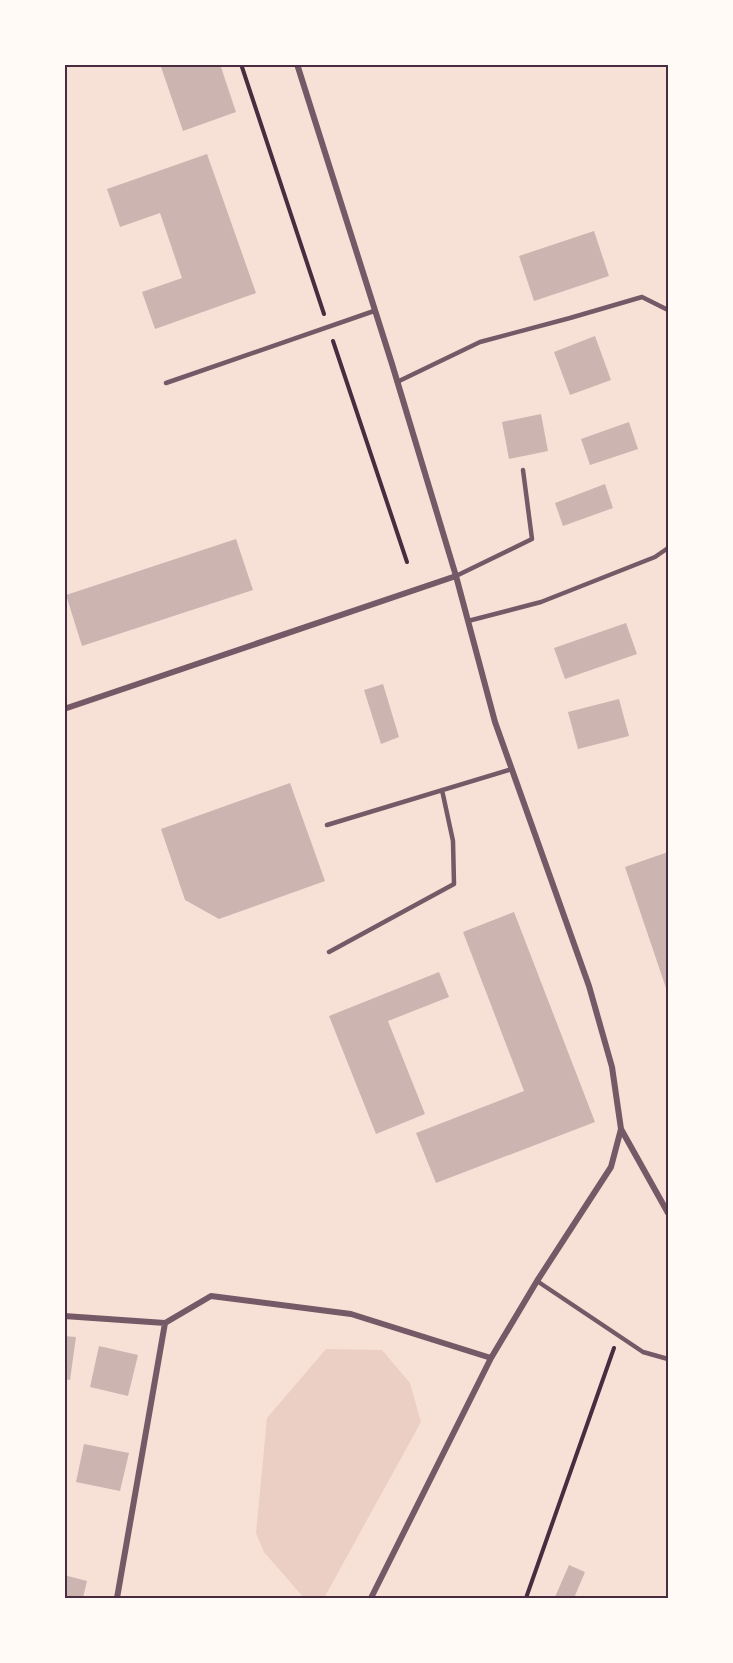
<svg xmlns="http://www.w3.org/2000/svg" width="733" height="1663" viewBox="0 0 733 1663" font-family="Helvetica,sans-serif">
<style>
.green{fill:#ebcfc5}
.building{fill:#ccb4b1}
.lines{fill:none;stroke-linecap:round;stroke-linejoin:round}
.path{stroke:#4a2c40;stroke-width:4}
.service{stroke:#755966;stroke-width:4.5}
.minor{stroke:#755966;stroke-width:6}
.neatline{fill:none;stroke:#4a2c40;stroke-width:2}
</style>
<rect width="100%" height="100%" fill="#f7e1d7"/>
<path class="green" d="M326,1349L382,1350L410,1383L421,1422L324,1598H304L264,1552L256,1533L267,1418Z"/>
<path class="building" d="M160,64H220L236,112L183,131Z
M207,154L256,293L155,329L142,292L182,278L160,213L120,227L107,189Z
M594,231L609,276L534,301L519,256Z
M595,336L611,380L570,395L554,352Z
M541,414L548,451L509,459L502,422Z
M629,422L638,449L590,465L581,439Z
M605,484L613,508L563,526L555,503Z
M236,539L253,590L82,646L66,595Z
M626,623L637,654L565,679L554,648Z
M383,684L399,737L381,744L364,690Z
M619,699L629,736L578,749L568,712Z
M290,783L325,881L219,919L185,900L161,829Z
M668,852V994L625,867Z
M514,912L595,1122L436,1183L416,1133L524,1091L463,932Z
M439,972L449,997L388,1021L425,1114L376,1134L329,1016Z
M64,1336L76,1337L70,1380L64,1379Z
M99,1346L138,1355L128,1396L90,1387Z
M84,1444L129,1453L120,1491L76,1482Z
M569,1565L585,1572L574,1598H560L555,1597Z
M64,1575L87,1581L83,1598H64Z"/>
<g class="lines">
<path class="path" d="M241,64L324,314
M333,341L407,562
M526,1598L614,1348"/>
<path class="service" d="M397,382L480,342L570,318L642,297L668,310
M166,383L374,311
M456,576L532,539L523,470
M468,621L541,602L655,557L668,548
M327,825L512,769
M329,952L454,884L453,841L442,790
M537,1281L643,1352L668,1359"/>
<path class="minor" d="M297,64L392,364L456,576L495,722L589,986L612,1067L621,1129L611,1167L537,1281L491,1358L371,1598
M64,709L456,576
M621,1129L668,1213
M64,1316L165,1323L211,1296L351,1314L491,1358
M117,1598L165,1323"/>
</g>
<rect width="733" height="1663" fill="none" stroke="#fffaf5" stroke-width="132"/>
<rect x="66" y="66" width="601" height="1531" class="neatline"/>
</svg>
